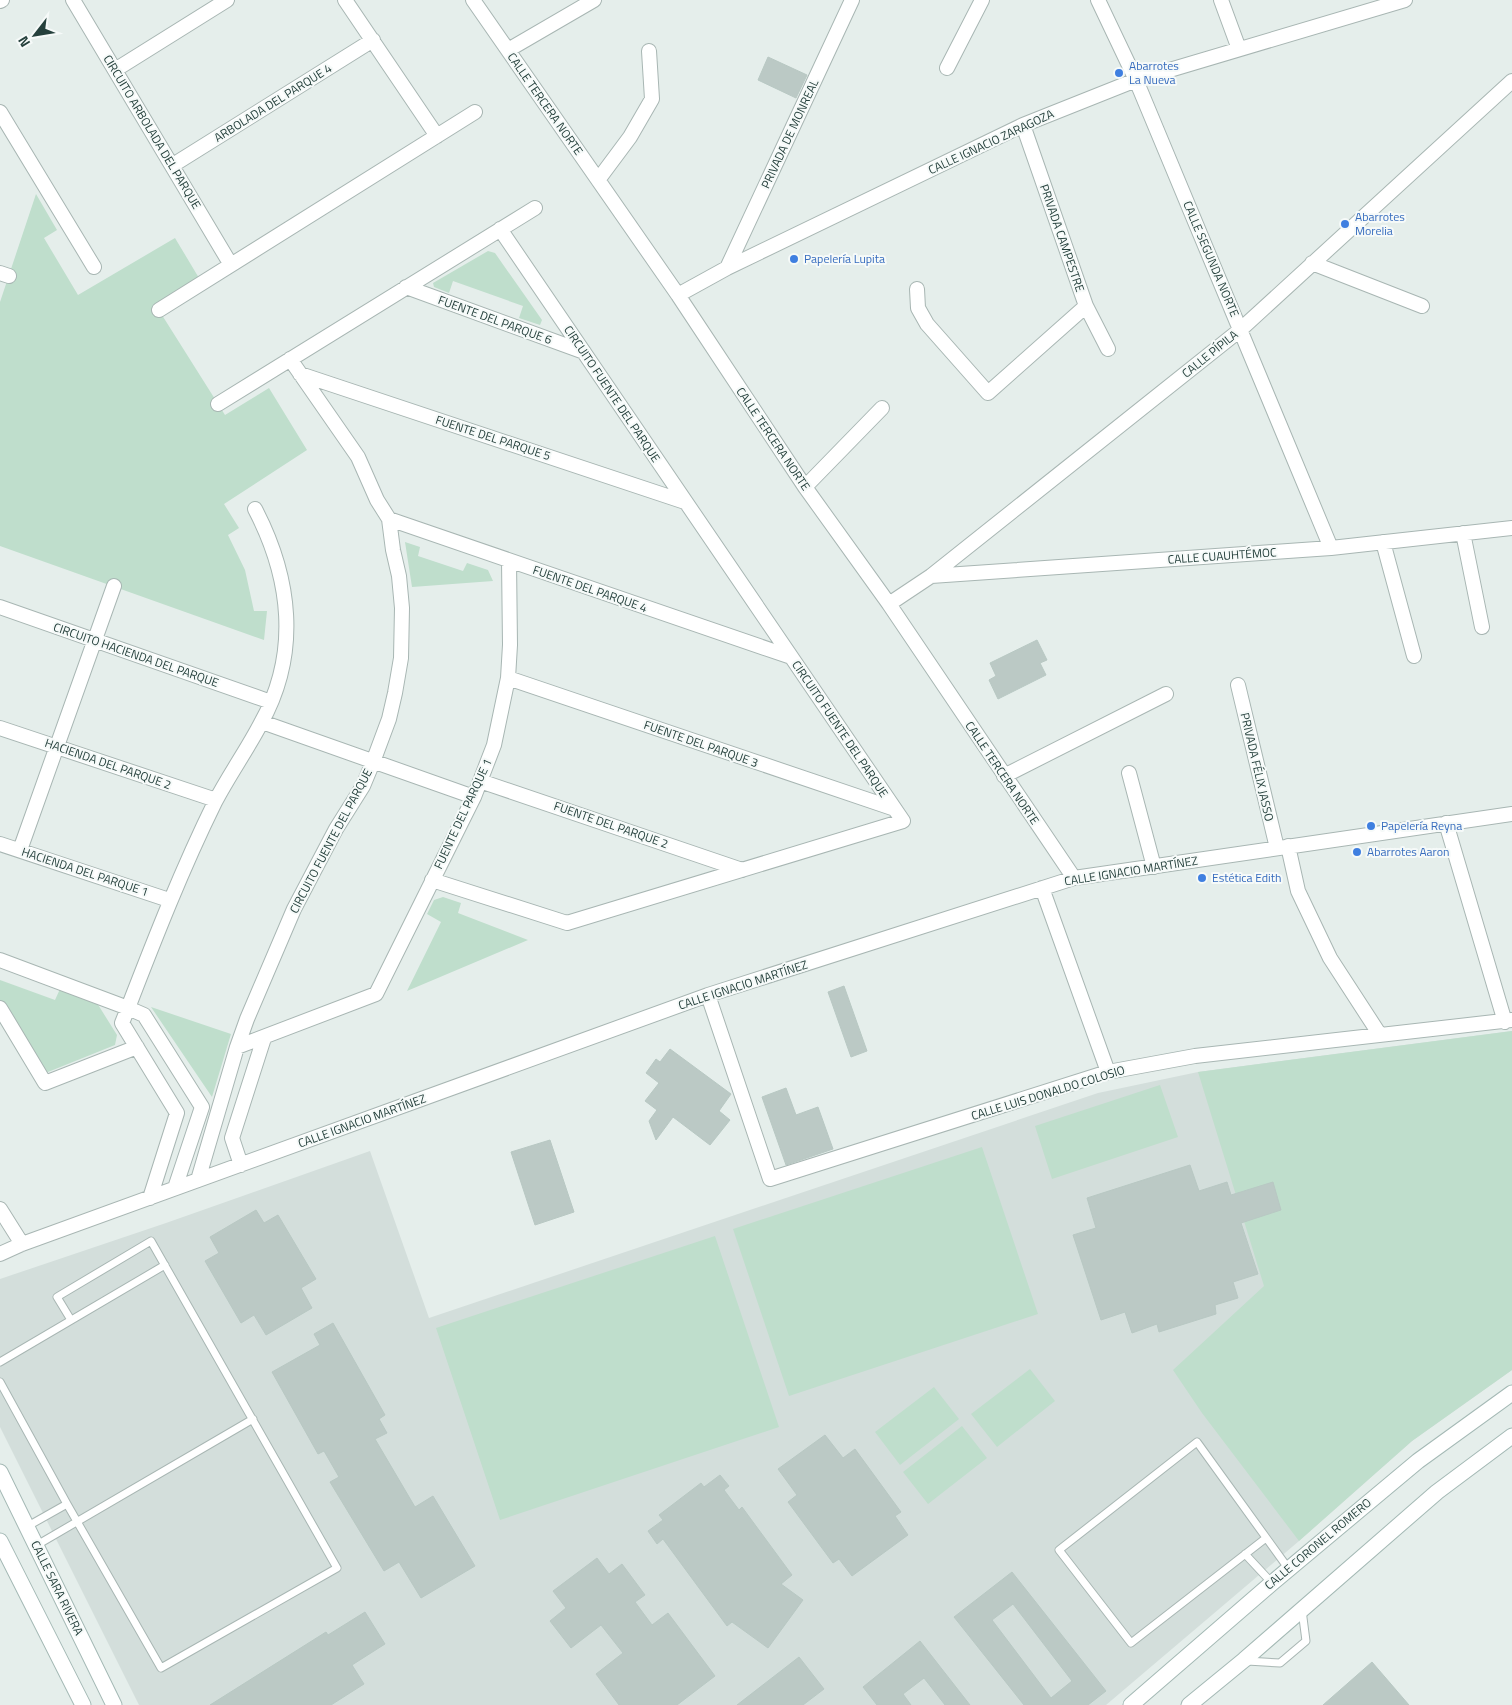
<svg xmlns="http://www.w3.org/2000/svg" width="1512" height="1705" viewBox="0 0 1512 1705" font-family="'Titillium Web',sans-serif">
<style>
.built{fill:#d3dedb}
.green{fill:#bfdecc}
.building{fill:#bbc9c5;stroke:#b8c8c3;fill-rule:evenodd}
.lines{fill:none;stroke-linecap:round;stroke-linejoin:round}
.lane-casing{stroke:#a8b6b3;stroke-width:9}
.street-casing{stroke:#a8b6b3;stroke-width:16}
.secondary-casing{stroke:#a4b9b5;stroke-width:17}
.lane{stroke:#fff;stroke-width:7}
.street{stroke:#fff;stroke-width:14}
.secondary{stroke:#fff;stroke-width:15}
.shop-dot{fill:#3f7fe0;stroke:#f6faf9;stroke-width:2}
.labels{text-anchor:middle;stroke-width:4;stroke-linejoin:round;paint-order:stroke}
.shop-label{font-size:12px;fill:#366cbe;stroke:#f6faf9;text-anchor:start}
.street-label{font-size:12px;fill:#25403c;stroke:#f6faf9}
</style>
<rect width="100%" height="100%" fill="#e5eeeb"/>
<path class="built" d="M1512,1031V1370L1412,1441L1299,1541L1106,1705H139L0,1427V1279L166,1223L370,1151L429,1318L1098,1093L1198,1072Z"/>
<path class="green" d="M36,194L57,230L44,238L78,295L175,238L199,278L155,304L225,415L269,388L307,450L224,504L239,528L228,535L245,570L254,611H267L264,640L0,546V302Z
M488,251L495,253L542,320L540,325L519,318L523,306L453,281L449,293L434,287L433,283Z
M405,542L420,547L418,556L463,571L467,563L488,570L493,581L412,587Z
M443,897L461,903L458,913L528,940L407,991L441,922L427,914L434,900Z
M0,980L55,1000L60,989L97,1003L117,1035L115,1045L48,1072L40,1070L0,1001Z
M151,1007L231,1034L212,1097Z
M1512,1031V1370L1412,1441L1299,1541L1202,1413L1173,1370L1264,1286L1198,1072Z
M1160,1085L1178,1137L1052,1179L1035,1126Z
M982,1147L1038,1314L789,1396L733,1229Z
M715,1236L779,1427L500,1520L436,1328Z
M1030,1369L1055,1401L997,1447L971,1414Z
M934,1387L959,1419L900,1465L875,1432Z
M962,1426L987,1458L928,1504L903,1472Z"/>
<path class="building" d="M768,57L807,75L796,98L758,80Z
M1037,640L1047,660L1040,663L1046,675L998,699L989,680L996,676L990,663Z
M844,986L867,1051L851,1057L828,992Z
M670,1049L731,1094L719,1111L730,1120L710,1145L673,1117L656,1140L649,1121L657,1110L645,1101L659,1083L646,1073L656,1059L660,1062Z
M786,1088L796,1115L818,1107L833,1149L786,1165L762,1097Z
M550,1140L574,1212L535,1225L511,1152Z
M1190,1165L1199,1191L1227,1182L1231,1195L1273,1182L1281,1210L1241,1223L1258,1274L1233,1282L1238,1298L1215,1305L1216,1314L1159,1332L1157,1324L1132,1333L1125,1312L1101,1320L1073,1235L1096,1228L1087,1198Z
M256,1210L264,1223L278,1215L316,1279L301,1288L312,1308L266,1335L254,1315L241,1323L205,1261L219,1253L210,1237Z
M333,1323L385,1415L379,1419L387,1433L375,1439L415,1507L433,1496L475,1566L421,1598L399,1562L384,1571L330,1482L339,1477L324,1451L318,1454L272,1372L320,1345L314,1334Z
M825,1435L843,1458L855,1449L901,1512L895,1516L908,1535L852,1576L839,1559L833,1563L788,1502L797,1495L778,1469Z
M720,1475L729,1486L724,1490L739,1510L742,1507L792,1575L781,1584L803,1600L768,1648L732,1622L727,1626L663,1539L657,1544L648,1531L663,1520L659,1515L701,1483L704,1487Z
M597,1558L609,1574L622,1564L645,1595L635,1602L652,1625L668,1613L715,1676L677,1705H619L596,1674L623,1653L601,1625L571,1648L550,1621L566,1608L553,1591Z
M1012,1572L1106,1691L1088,1705H1024L954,1617ZM1013,1604L1072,1681L1051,1698L992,1620Z
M365,1612L385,1644L352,1665L364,1684L331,1705H210L326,1632L328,1635Z
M920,1641L970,1705H945L924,1678L903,1694L911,1705H877L863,1687Z
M799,1657L824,1689L803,1705H737Z
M1372,1662L1409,1705H1323Z"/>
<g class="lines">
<g class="lane-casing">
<path id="lane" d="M0,1362L165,1265
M0,1382L67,1504L161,1668L337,1568L151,1241L57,1297L71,1320
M28,1526L67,1504
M1266,1538L1131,1643L1059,1550L1197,1442L1288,1568
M37,1545L253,1419
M1245,1554L1272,1583
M1247,1661L1280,1663L1306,1641L1302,1610"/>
</g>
<g class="street-casing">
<path id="street" d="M73,0L231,265
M345,0L437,136
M473,0L678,295L805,487L889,604L1074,878
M1098,0L1136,80L1331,548
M1221,0L1239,49
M0,1L2,0
M508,50L594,0
M947,68L982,0
M115,70L227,0
M0,112L94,267
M1023,125L1086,306L1108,349
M173,165L373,40
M598,180L630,137L652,99L649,51
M1312,263L1422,306
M727,268L852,0
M0,273L9,276
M406,287L584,352
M917,289L918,308L927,324L988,393L1086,306
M678,295L727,268L1023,125L1136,80L1405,0
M159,310L475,112
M300,374L685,502
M218,404L535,208
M805,487L882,408
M389,519L791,657
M1463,533L1482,627
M1383,542L1414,656
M931,576L1331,548L1512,528
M889,604L931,576L1240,330L1512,81
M0,607L271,702
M508,678L895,809
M1238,685L1277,848
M262,722L474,797
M0,728L216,800
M1129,773L1154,867
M1004,776L1166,694
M480,781L742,870
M1446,823L1505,1022
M0,844L169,900
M1288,846L1298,891L1330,958L1380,1035
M20,850L114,586
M432,880L567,923L903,821L500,229
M1042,888L1108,1072
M0,960L128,1008C155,938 182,869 215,802C229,775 247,750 261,723C300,653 291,578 255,509
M708,995L770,1179L1108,1072L1195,1056L1512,1020
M0,1008L45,1083L137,1047
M237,1047L376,994L474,797L494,745L508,678L510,645L509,561
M241,1165L232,1138L264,1038
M198,1180L237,1047L247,1019L294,909L336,829L363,786L373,762L389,719L395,693L401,658L402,608L399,576L393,550L389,519L377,500L358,457L290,359
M150,1198L177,1113L122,1023L128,1008L144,1015L202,1107L175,1188
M0,1209L22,1244
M0,1254L22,1244L708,995L1074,878L1512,814"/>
</g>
<g class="secondary-casing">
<path id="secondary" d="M0,1472L114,1705
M0,1541L83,1705
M1131,1705L1272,1583L1418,1461L1512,1393
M1189,1705L1244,1660L1437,1492L1512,1436"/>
</g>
<use href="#lane" class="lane"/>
<use href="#street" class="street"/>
<use href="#secondary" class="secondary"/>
</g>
<g class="shop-dot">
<circle cx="1119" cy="73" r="5"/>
<circle cx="1345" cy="224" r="5"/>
<circle cx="794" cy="259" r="5"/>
<circle cx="1371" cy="826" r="5"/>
<circle cx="1357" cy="852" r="5"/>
<circle cx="1202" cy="878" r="5"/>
</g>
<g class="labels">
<g class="shop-label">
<text x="1129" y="70">Abarrotes<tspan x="1129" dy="14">La Nueva</tspan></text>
<text x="1355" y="221">Abarrotes<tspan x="1355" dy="14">Morelia</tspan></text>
<text x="804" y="263">Papelería Lupita</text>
<text x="1381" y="830">Papelería Reyna</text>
<text x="1367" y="856">Abarrotes Aaron</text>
<text x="1212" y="882">Estética Edith</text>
</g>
<g class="street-label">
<text transform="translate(273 103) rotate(-32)" y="4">ARBOLADA DEL PARQUE 4</text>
<text transform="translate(545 104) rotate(55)" y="4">CALLE TERCERA NORTE</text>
<text transform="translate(152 132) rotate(59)" y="4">CIRCUITO ARBOLADA DEL PARQUE</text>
<text transform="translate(790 134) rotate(-65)" y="4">PRIVADA DE MONREAL</text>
<text transform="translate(991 142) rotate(-25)" y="4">CALLE IGNACIO ZARAGOZA</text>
<text transform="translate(1062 238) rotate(71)" y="4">PRIVADA CAMPESTRE</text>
<text transform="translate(1211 259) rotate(67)" y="4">CALLE SEGUNDA NORTE</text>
<text transform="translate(495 320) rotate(20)" y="4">FUENTE DEL PARQUE 6</text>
<text transform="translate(1210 354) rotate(-39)" y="4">CALLE PÍPILA</text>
<text transform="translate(612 394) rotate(56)" y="4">CIRCUITO FUENTE DEL PARQUE</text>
<text transform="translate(493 438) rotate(18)" y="4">FUENTE DEL PARQUE 5</text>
<text transform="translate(773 439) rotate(56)" y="4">CALLE TERCERA NORTE</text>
<text transform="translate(1222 556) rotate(-4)" y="4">CALLE CUAUHTÉMOC</text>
<text transform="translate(590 589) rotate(19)" y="4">FUENTE DEL PARQUE 4</text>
<text transform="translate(136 655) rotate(19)" y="4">CIRCUITO HACIENDA DEL PARQUE</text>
<text transform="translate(840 729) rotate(56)" y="4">CIRCUITO FUENTE DEL PARQUE</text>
<text transform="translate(701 744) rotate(19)" y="4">FUENTE DEL PARQUE 3</text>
<text transform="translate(108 764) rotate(19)" y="4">HACIENDA DEL PARQUE 2</text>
<text transform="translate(1257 767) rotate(77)" y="4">PRIVADA FÉLIX JASSO</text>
<text transform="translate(1002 773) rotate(56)" y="4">CALLE TERCERA NORTE</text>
<text transform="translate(463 814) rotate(-65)" y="4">FUENTE DEL PARQUE 1</text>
<text transform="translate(611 825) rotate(19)" y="4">FUENTE DEL PARQUE 2</text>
<text transform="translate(331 841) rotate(-62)" y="4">CIRCUITO FUENTE DEL PARQUE</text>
<text transform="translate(1131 871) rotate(-9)" y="4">CALLE IGNACIO MARTÍNEZ</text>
<text transform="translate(85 872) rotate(18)" y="4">HACIENDA DEL PARQUE 1</text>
<text transform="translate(743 985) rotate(-18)" y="4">CALLE IGNACIO MARTÍNEZ</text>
<text transform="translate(1048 1093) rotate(-17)" y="4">CALLE LUIS DONALDO COLOSIO</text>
<text transform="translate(362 1121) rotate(-20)" y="4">CALLE IGNACIO MARTÍNEZ</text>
<text transform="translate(1318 1544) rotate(-40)" y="4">CALLE CORONEL ROMERO</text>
<text transform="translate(57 1588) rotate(64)" y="4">CALLE SARA RIVERA</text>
</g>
</g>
<g transform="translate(35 35) rotate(239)" stroke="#f6faf9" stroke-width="4" paint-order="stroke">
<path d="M0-4L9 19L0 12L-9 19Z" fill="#25403c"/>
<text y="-8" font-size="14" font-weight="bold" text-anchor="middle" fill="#25403c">N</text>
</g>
</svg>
